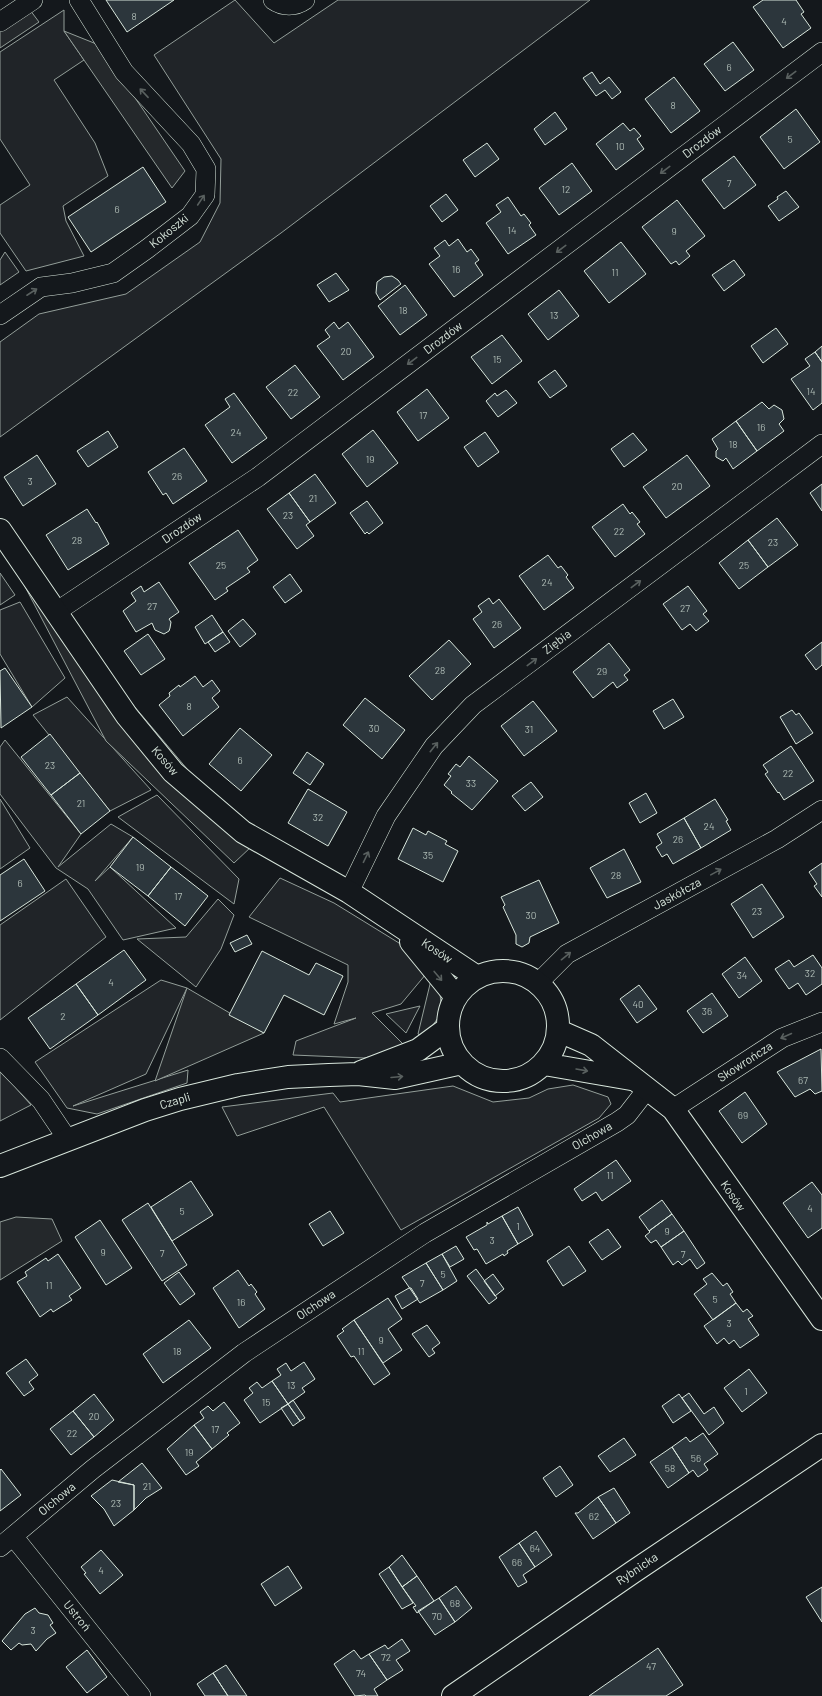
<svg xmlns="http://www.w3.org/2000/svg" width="822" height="1696" viewBox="0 0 822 1696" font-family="Barlow,sans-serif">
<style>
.green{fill:#202428;stroke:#939e99}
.parking{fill:#24282b;stroke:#939e99}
.building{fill:#2c363c;stroke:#d8e6dc}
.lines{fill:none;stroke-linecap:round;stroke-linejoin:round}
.minor-casing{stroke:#d8e6dc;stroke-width:20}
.tertiary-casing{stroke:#d8e6dc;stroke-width:24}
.secondary-casing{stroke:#d8e6dc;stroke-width:24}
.minor{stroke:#14181c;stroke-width:19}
.tertiary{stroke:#14181c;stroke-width:22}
.secondary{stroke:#14181c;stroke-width:22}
.oneway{stroke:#59605f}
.labels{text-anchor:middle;stroke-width:3;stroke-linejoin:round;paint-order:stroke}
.number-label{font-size:10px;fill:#adbab4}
.street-label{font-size:12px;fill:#d8e6dc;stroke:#14181c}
</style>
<rect width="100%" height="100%" fill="#14181c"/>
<path class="green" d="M235,0L274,43L338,0H590L281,233L0,437V342L39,314L126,294L200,242L220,203L221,159L154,55Z
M64,10V31L84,60L54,80L95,143L108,176L63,206L66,221L84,256L26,271L0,233V205L30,185L0,139V52Z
M5,252L19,272L0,285V260Z
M0,573L15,595L0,605Z
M20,602L65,678L32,707L0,654V610Z
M67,697L151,790L110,811L33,715Z
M5,740L81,834L58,867L111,824L133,837L95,881L110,867L176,928L123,940L88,889L56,868L0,794V747Z
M157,795L239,879L234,904L118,817Z
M0,799L30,848L0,869Z
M280,878L334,903L399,943L426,974L401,1004L372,1013L408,1049L364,1058L293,1055L296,1041L356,1018L334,1024L348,982V965L249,917Z
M66,879L106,937L0,1020V925Z
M218,899L234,915L221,949L196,987L137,939L186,937Z
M161,980L187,988L146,1074L73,1106L188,1070L187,1083L97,1114L67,1108L35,1062Z
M431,980L440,994L442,1012L424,1038L418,1034Z
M420,1006L406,1033L386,1014Z
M0,1070L31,1105L0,1121Z
M573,1085L608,1097L611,1104L599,1118L401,1230L324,1107L237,1136L222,1107L333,1093L340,1102L453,1086L493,1102L529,1098L548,1089Z"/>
<path class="parking" d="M30,10L39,22L0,48V30Z
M64,31L99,45L185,171L172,188Z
M11,560L252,846L234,863L106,741Z
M187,988L264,1033L155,1081Z
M16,1217L52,1219L62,1241L0,1280V1222Z"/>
<path class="building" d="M106,0H174L127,32Z
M763,0H796L804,12L801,14L811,28L783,48L753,7Z
M733,42L754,70L725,91L704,64Z
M592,72L600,84L609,77L621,92L612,99L605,90L596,96L583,78Z
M674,77L700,111L671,133L645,99Z
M796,109L820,142L784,169L760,137Z
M555,112L567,129L545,145L534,129Z
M623,123L630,131L634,128L641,136L637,139L644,149L616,170L596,144Z
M487,143L499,159L475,177L463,160Z
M734,156L756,185L724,209L702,180Z
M572,163L592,191L559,215L539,188Z
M143,167L166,202L91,252L68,217Z
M786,191L799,207L779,221L768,206L778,199L777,197Z
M446,194L458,210L442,222L430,206Z
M508,197L521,216L524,214L531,223L529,225L536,235L508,254L486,223L501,212L496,205Z
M677,200L705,236L686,251L690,256L679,265L676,261L671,264L642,227Z
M458,239L467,252L471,249L479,260L475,263L483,275L454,297L429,264L440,256L434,248L445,240L449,246Z
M621,242L646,274L609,303L584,271Z
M734,260L745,275L724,291L712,275Z
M336,273L349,290L329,302L317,285Z
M392,276L398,280L401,284L380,300L376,293L377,282L384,277Z
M405,285L427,315L400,335L378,306Z
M559,290L579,316L548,340L528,314Z
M334,322L339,329L348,322L374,357L343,380L317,346L330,337L325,330Z
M776,328L788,344L763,363L751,346Z
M502,335L522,361L492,384L471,357Z
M822,346V362L815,352Z
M815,352L822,362V403L813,410L791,379L810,366L805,359Z
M295,365L320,397L291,419L266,387Z
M555,370L567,386L550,398L538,382Z
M427,389L449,418L418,441L397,412Z
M506,390L517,403L498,417L486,401L495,393L497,396Z
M234,393L267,438L232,463L205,425L230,407L225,399Z
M762,402L769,409L774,405L782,410L784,419L779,424L784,431L757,451L736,421Z
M736,421L757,451L733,469L726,458L723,461L716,457V451L718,449L712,439Z
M373,430L398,463L367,487L342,454Z
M108,431L118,447L88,467L77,451Z
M485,432L499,452L478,467L464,447Z
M633,433L647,450L624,467L611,449Z
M184,448L207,481L173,504L166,493L163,495L148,472Z
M37,455L56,484L23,506L4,477Z
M687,455L710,486L666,518L643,487Z
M315,474L336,503L310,522L289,493Z
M822,484V511L810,493Z
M289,493L310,522L306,525L314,536L297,549L267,509Z
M367,501L383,523L369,534L367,532L365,534L350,513Z
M623,504L630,514L632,512L640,522L637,524L645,534L615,557L592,527Z
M87,509L96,523L97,522L109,544L68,570L46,535Z
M777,518L798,545L768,567L748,540Z
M238,530L258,560L247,568L250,572L226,588L228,591L215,600L189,563Z
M748,540L768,567L739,589L719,563Z
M548,555L558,568L561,566L568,575L566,577L574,588L544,610L519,576Z
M290,574L302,591L285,603L273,587Z
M159,582L179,612L169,619L171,622L170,628L169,631L164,634L155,630L152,623L136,632L123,611L136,601L131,593L141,586L144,592Z
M688,586L707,611L703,614L709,621L696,631L690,624L682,630L663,604Z
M489,598L493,604L499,599L521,628L494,648L473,619L482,612L478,606Z
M212,615L223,632L205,644L195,627Z
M243,619L256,634L240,647L228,631Z
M223,632L230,642L215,652L208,642Z
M148,634L165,659L141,675L124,651Z
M449,640L471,664L432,700L409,676Z
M822,642V665L816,670L805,655Z
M609,643L630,670L624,675L628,680L617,688L613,682L593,698L573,672Z
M5,668L32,707L1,728L0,671Z
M195,676L203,687L212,680L220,691L212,698L219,707L183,736L159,705L170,696L169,693L179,685L180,687Z
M365,698L405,730L382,759L343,725Z
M673,699L684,717L664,729L653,711Z
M533,701L557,731L524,756L501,726Z
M792,710L796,715L799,713L813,733L796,744L780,717Z
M240,728L272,755L241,791L209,764Z
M50,734L80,773L51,795L21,757Z
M791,746L814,781L784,800L779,792L778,793L765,774L768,772L763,765Z
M307,752L324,764L310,785L293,773Z
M469,756L498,781L472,810L451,793L452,792L444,785L451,776L448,774L456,764L460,767Z
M80,773L110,811L81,834L51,795Z
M531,782L543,797L525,811L512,796Z
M308,789L347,812L328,846L288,823Z
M646,793L657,813L640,823L629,803Z
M715,799L728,820L726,821L731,830L701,848L684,818Z
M684,818L701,848L673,864L667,854L662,857L656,847L662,843L657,834Z
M413,828L426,835L428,831L447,841L445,844L458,851L443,882L398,859Z
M133,837L171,867L148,896L110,867Z
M624,849L641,882L607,898L590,868Z
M24,859L45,891L0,921V875Z
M822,863V897L814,886L817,884L809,872Z
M171,867L208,896L185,926L148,896Z
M539,880L559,923L530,937L529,943L522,947L516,944V935L503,907L505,905L501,897Z
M762,884L784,917L753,938L731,904Z
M247,935L252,944L235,952L230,943Z
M124,950L146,980L98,1015L76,984Z
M262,951L309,975L316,963L343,976L324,1015L284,995L264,1033L229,1015Z
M813,955L822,968V984L806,995L798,983L789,989L775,969L789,960L794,967Z
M745,957L762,981L739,998L722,974Z
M76,984L98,1015L50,1049L28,1018Z
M639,985L657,1009L637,1023L620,999Z
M712,993L728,1016L703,1033L687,1011Z
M821,1049L822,1091L815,1094L810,1089L795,1097L777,1072Z
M745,1092L767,1124L742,1143L719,1111Z
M616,1160L631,1181L602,1201L596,1192L582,1201L574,1189Z
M191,1181L213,1215L172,1241L151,1207Z
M812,1182L822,1195V1228L808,1238L783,1203Z
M662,1200L672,1214L649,1231L639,1217Z
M148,1203L187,1265L162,1281L122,1220Z
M518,1207L533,1235L518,1244L502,1216Z
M330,1211L344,1233L323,1246L309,1224Z
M672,1214L684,1231L661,1247L656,1240L651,1243L645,1236L650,1232L649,1231Z
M502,1216L518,1244L507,1251L508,1253L504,1256L503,1254L486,1264L477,1249L474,1250L466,1237L487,1225V1222L488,1224Z
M100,1220L132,1268L106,1285L75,1237Z
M608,1229L621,1247L602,1260L589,1242Z
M684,1231L705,1263L697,1269L690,1259L682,1265L678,1261L673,1265L661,1247Z
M456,1246L464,1259L450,1267L442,1254Z
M569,1246L586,1271L563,1286L547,1261Z
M58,1254L81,1288L69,1296L72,1300L53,1312L51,1309L40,1317L17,1282L27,1276L25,1272L46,1258L48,1261Z
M442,1254L457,1281L443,1290L426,1263Z
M426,1263L443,1290L420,1303L402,1277Z
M476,1269L497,1298L489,1304L467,1276Z
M238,1270L249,1286L251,1284L257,1292L255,1294L265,1309L239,1328L213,1288Z
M179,1272L195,1294L180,1305L164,1283Z
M712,1273L723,1286L727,1283L733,1292L730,1294L736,1303L713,1320L694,1294L707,1284L703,1279Z
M493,1274L504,1289L495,1296L484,1281Z
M409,1288H411L418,1299L402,1309L395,1296Z
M388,1298L402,1319L388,1329L402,1350L383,1363L354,1320Z
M736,1303L743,1312L747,1309L753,1316L748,1319L759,1335L740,1348L734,1340L729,1344L724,1338L717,1344L704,1326Z
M189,1320L211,1348L163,1383L143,1354Z
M354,1320L390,1374L374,1385L354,1356L351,1357L337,1336L344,1331L342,1329Z
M427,1325L440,1343L432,1349L435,1353L429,1357L412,1334Z
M26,1359L38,1375L29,1382L34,1389L24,1396L6,1373Z
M304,1362L315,1379L302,1388L305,1392L288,1404L272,1381L281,1375L277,1369L286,1363L291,1371Z
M749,1369L767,1393L742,1412L724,1388Z
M272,1381L288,1404L260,1423L244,1400L253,1393L249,1388L257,1382L262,1388Z
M689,1393L704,1414L714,1407L724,1423L709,1435L682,1398Z
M94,1394L114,1420L94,1437L73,1411Z
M679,1394L691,1411L673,1423L662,1406Z
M293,1400L305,1418L300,1421L288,1404Z
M224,1402L240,1423L227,1433L229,1435L212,1449L194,1425L204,1418L200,1412L208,1406L213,1411Z
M288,1404L300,1421L293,1426L281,1408Z
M73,1411L94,1437L71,1455L50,1429Z
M194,1425L212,1449L196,1462L199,1466L186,1475L167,1449Z
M703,1433L718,1454L704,1464L708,1470L698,1477L693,1470L689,1473L672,1447L686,1437L690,1442Z
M624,1438L636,1455L610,1472L598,1456Z
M672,1447L689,1473L668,1488L650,1462Z
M142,1463L162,1488L146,1498L134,1510V1485L118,1482Z
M560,1466L573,1485L556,1497L543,1478Z
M1,1469L21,1495L0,1511V1470Z
M112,1480L134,1485V1510L114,1526L104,1509L91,1496Z
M614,1488L630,1513L616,1523L598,1497Z
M598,1497L616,1523L593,1539L575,1513H578Z
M536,1531L552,1555L535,1567L519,1543Z
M519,1543L535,1567L523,1575L527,1582L518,1587L499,1557Z
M101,1550L123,1575L100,1594L84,1574L86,1573L81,1567Z
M402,1555L417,1576L402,1587L389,1567Z
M288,1566L302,1588L275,1606L261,1584Z
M389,1567L413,1603L402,1609L379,1574Z
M417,1576L434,1601L417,1613L413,1607L416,1606L402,1587Z
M456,1586L472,1608L455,1622L439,1598Z
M822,1587V1622L806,1597Z
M439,1598L455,1622L435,1635L418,1611Z
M35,1608L39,1613L48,1615L53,1623L50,1625L56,1633L47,1639L36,1651L31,1644L22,1645L19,1643L11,1650L2,1641L25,1614Z
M402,1639L410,1651L396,1660L403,1670L387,1680L369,1654L385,1645L388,1649Z
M658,1648L683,1685L666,1696H589Z
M87,1650L107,1677L87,1693L66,1667Z
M354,1650L361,1659L369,1654L387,1680L374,1689L378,1696H366L365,1695L355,1696L334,1664Z
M226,1665L247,1696H228L213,1673Z
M213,1673L228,1696H205L197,1684Z"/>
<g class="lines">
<g class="minor-casing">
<path id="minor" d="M273,0C283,7 295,7 305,0
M0,22L33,0
M0,315L41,287L72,283L113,273L147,249L190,216L205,195L206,169L191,144L124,72L79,0
M56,612L258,477L822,52
M349,892L386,816L434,746L473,705L822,444
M538,983L567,954L777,839L822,810
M0,1058L41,1100L68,1140
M673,1109L782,1038L822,1022
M13,1536L141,1696
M0,1547L93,1469L244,1353L425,1233L617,1122L627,1115L648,1088"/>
</g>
<g class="tertiary-casing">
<path id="tertiary" d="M0,530L127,716L173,772L243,832L349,892L477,977
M411,942L456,997
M448 1026a55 55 0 1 1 110 0a55 55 0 1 1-110 0Z
M559,1031L591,1045L673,1109L822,1319
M544,1064L631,1079
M361,1072L418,1050L448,1028
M0,1166L145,1110L180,1099L238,1085L288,1077L329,1075L358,1074L395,1078L462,1063"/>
</g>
<g class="secondary-casing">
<path id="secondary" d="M453,1696L633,1572L822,1445"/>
</g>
<use href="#minor" class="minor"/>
<use href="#tertiary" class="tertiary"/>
<use href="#secondary" class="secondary"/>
</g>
<defs><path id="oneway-shaft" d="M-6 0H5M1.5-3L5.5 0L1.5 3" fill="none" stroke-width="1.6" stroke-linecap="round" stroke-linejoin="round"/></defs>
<g class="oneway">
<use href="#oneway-shaft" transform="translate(791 75) rotate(143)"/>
<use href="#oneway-shaft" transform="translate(144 93) rotate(-133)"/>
<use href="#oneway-shaft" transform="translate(665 170) rotate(143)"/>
<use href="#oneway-shaft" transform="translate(201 200) rotate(-56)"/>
<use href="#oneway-shaft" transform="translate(561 249) rotate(143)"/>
<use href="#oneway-shaft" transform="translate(32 292) rotate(-33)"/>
<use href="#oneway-shaft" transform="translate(412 361) rotate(143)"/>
<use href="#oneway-shaft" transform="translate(636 584) rotate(-37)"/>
<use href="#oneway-shaft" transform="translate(532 662) rotate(-37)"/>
<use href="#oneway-shaft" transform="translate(434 747) rotate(-51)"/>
<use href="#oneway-shaft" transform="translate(366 857) rotate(-64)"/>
<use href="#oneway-shaft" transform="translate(716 872) rotate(-29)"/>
<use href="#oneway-shaft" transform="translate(566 956) rotate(-39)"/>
<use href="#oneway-shaft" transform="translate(438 976) rotate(50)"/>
<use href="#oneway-shaft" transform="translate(786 1036) rotate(156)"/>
<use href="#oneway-shaft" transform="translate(582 1070) rotate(10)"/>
<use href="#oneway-shaft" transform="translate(397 1077) rotate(-5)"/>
</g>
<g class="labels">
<g class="number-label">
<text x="134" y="20">8</text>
<text x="784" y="25">4</text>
<text x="729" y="71">6</text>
<text x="673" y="109">8</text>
<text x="790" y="143">5</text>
<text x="620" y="150">10</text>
<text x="729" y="187">7</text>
<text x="566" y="193">12</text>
<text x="117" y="213">6</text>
<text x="512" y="234">14</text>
<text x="674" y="235">9</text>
<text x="456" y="273">16</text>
<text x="615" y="276">11</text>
<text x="403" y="314">18</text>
<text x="554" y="319">13</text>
<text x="346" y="355">20</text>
<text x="497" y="363">15</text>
<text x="811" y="395">14</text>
<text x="293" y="396">22</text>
<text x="423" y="419">17</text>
<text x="761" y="431">16</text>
<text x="236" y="436">24</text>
<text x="733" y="448">18</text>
<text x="370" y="463">19</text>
<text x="177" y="480">26</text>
<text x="30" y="485">3</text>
<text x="677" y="490">20</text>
<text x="313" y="502">21</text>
<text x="288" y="519">23</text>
<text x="619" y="535">22</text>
<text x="77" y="544">28</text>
<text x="773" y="546">23</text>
<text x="221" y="569">25</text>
<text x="744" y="569">25</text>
<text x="547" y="586">24</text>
<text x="152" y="610">27</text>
<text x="685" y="612">27</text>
<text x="497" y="628">26</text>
<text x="440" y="674">28</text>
<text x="602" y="675">29</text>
<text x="189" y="710">8</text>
<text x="374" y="732">30</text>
<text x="529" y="733">31</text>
<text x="240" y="764">6</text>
<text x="50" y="769">23</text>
<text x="788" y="777">22</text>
<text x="471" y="787">33</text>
<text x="81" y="807">21</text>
<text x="318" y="821">32</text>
<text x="709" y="830">24</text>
<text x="678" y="843">26</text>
<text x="428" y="859">35</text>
<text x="140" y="871">19</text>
<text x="616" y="879">28</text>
<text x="20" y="887">6</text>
<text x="178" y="900">17</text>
<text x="757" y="915">23</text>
<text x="531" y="919">30</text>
<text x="810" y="977">32</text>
<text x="742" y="979">34</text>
<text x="111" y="986">4</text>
<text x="638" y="1008">40</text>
<text x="707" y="1015">36</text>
<text x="63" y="1020">2</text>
<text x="803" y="1084">67</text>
<text x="743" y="1119">69</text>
<text x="610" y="1179">11</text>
<text x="810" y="1212">4</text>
<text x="182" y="1215">5</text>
<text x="518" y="1230">1</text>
<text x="667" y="1235">9</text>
<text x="492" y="1244">3</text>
<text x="103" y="1256">9</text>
<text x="162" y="1257">7</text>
<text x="683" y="1258">7</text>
<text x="443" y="1278">5</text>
<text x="422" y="1287">7</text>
<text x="49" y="1289">11</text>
<text x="715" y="1303">5</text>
<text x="241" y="1306">16</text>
<text x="729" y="1327">3</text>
<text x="381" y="1344">9</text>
<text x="177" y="1355">18</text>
<text x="361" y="1355">11</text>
<text x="291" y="1389">13</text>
<text x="746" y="1395">1</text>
<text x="266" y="1406">15</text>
<text x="94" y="1420">20</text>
<text x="215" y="1433">17</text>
<text x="72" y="1437">22</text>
<text x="189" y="1456">19</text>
<text x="696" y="1462">56</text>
<text x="670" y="1472">58</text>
<text x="147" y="1490">21</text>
<text x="116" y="1507">23</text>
<text x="594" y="1520">62</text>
<text x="535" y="1552">64</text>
<text x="517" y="1566">66</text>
<text x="101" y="1574">4</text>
<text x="455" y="1607">68</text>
<text x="437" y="1620">70</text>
<text x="33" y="1634">3</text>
<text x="386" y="1661">72</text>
<text x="651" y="1670">47</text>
<text x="361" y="1677">74</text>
</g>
<g class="street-label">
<text transform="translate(702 142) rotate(-37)" y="4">Drozdów</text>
<text transform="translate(169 231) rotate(-39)" y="4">Kokoszki</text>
<text transform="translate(443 338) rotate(-37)" y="4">Drozdów</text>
<text transform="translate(182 528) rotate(-34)" y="4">Drozdów</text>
<text transform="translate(557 642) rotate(-37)" y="4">Ziębia</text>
<text transform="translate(165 761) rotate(49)" y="4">Kosów</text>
<text transform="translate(677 894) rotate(-29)" y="4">Jaskółcza</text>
<text transform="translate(437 951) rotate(34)" y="4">Kosów</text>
<text transform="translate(745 1062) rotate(-33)" y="4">Skowrończa</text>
<text transform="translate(175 1101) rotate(-17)" y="4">Czapli</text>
<text transform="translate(592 1136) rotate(-30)" y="4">Olchowa</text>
<text transform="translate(733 1196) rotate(55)" y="4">Kosów</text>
<text transform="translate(316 1305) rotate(-34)" y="4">Olchowa</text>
<text transform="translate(57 1499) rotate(-40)" y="4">Olchowa</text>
<text transform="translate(637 1569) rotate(-34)" y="4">Rybnicka</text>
<text transform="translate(77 1616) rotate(51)" y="4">Ustroń</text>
</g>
</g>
</svg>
